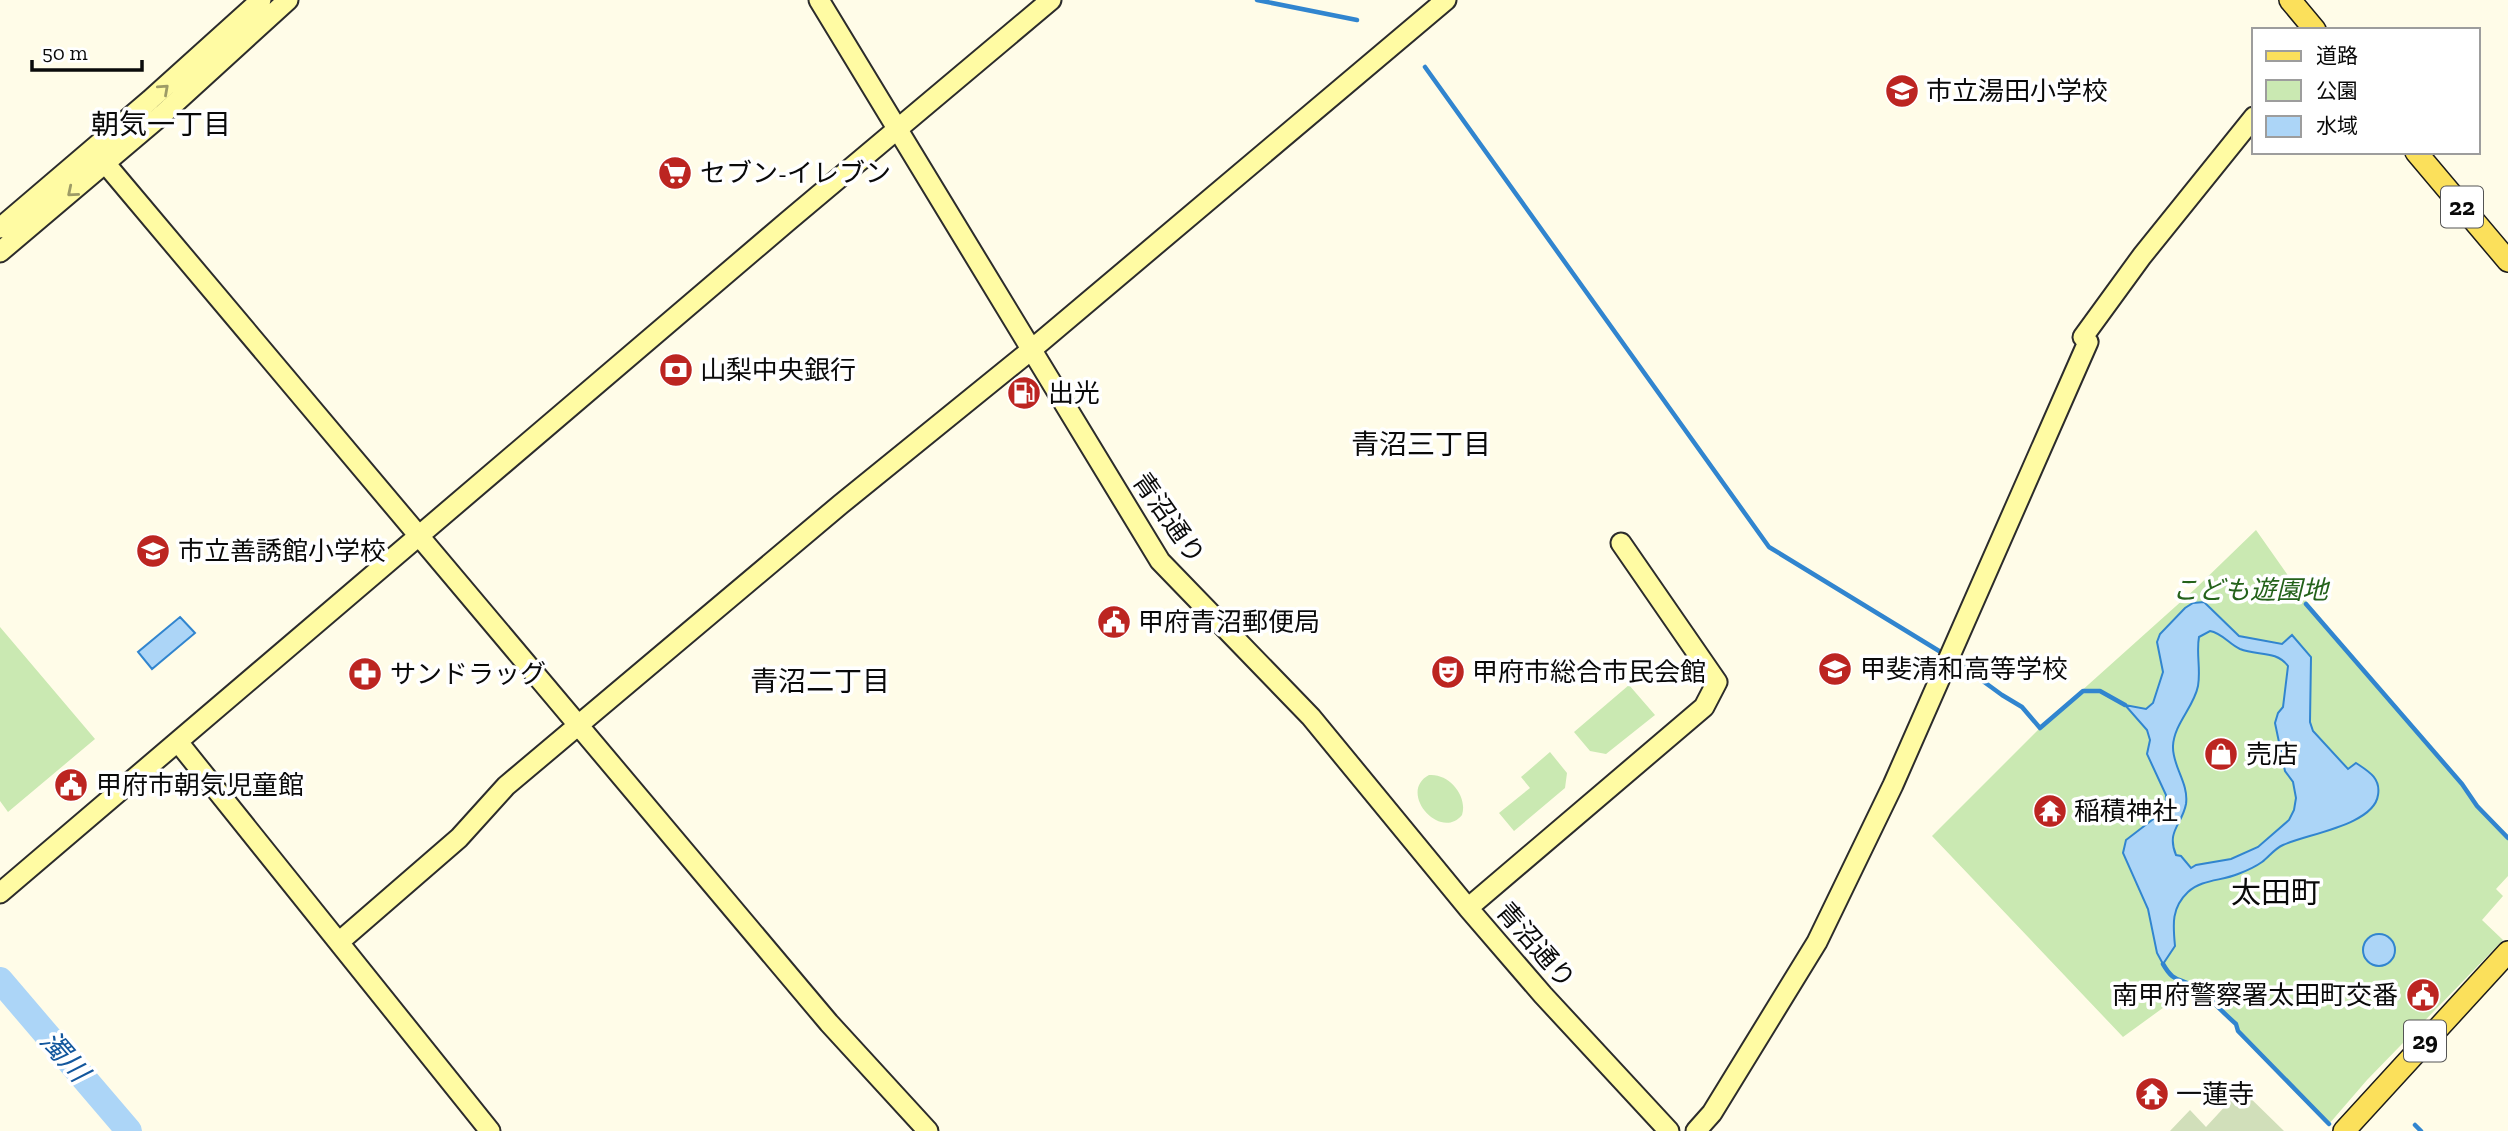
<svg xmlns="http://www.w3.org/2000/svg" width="2508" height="1131" viewBox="0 0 2508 1131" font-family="'Zilla Slab','Noto Sans JP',serif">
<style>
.green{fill:#cae9b2}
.cemetery{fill:#d1dfba}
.water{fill:#acd5f7;stroke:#3185cf;stroke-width:2;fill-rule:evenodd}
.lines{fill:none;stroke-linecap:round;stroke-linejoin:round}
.stream{stroke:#3185cf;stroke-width:4.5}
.river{stroke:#acd5f7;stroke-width:26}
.secondary-casing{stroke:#2c2c2c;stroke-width:23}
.primary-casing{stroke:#1b1b1b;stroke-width:24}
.secondary{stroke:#fffba3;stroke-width:19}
.primary{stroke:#fbe05b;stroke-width:21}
.oneway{stroke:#9d9b66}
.labels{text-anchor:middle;stroke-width:7;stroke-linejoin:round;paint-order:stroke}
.shield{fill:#fff;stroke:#545454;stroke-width:2}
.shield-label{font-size:24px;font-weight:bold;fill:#0a0a0a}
.poi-label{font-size:26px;fill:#0a0a0a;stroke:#fff;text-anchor:start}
.street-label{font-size:26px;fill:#0a0a0a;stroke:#fff}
.park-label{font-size:26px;font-style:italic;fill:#24621b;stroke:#fff}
.neighbourhood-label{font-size:28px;fill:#0a0a0a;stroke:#fff}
.water-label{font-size:28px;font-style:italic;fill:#13579d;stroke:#fff}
.quarter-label{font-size:30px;fill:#0a0a0a;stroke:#fff}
</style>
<rect width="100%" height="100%" fill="#fffce8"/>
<path class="green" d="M2256,530L2315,614L2462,784L2477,806L2508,838V876L2496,889L2503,896L2482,920L2503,940L2367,1080L2329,1124L2238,1031L2235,1024L2193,986L2123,1037L1932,836L2040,728L2195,589Z
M0,627L95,739L8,812L0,801Z
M1629,685L1655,715L1606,754L1590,751L1574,732Z
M1550,752L1567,773L1565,788L1514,831L1499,813L1530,788L1521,777Z
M1429,775C1449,773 1468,796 1462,815C1440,842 1397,792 1429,775Z"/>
<path class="cemetery" d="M2241,1089L2284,1131H2170L2190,1110L2206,1127Z"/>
<path class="water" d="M2204,602L2239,636L2282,644L2292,635L2311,657L2310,722L2313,731L2348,769L2356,763C2368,771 2381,778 2378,795C2374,825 2307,834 2283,845C2274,849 2269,857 2262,862C2255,867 2246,871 2238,874C2222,881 2202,879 2188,892C2171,908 2173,925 2175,946L2163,964L2157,953L2148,909L2123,853L2126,840L2165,810L2166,795L2147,754L2150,740L2147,730L2125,705L2146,709L2153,703L2163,672L2157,642L2160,634L2185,608L2193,603ZM2210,631C2222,633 2229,644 2240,649C2257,656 2276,650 2288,666L2283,707L2278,713L2275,723L2285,771L2293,782L2296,798L2294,810L2289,820L2258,847L2231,859L2196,865L2191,868L2181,856L2176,855C2166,831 2182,825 2186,804C2189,783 2172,766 2173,746C2174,724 2194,707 2198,686C2201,670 2196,653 2199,637Z
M180,617L195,633L152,669L138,652Z
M2363 950a16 16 0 1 1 32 0a16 16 0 1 1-32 0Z"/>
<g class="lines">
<path class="stream" d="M1257,0L1357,20
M1425,67L1769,547L1944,654
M2306,604L2462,784L2477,806L2508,838
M1954,660L2002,695L2022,707L2040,728L2083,691H2100L2125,705
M2163,964C2174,983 2178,977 2193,986C2208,995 2222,1012 2236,1024L2238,1031L2329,1124
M2415,1125L2421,1131"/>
<path class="river" d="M0,980L129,1131"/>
<g class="secondary-casing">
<path id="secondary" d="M819,0L1160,561L1311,717L1468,908L1543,995L1669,1131
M91,151L105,163L829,1023L928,1131
M0,228L150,100L261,0
M0,252L163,114L288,0
M178,742L490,1131
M0,893L788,221L1051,0
M1468,908L1704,707L1717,682L1621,543
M339,942L459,838L506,786L841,504L1031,350L1446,0
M1696,1131L1712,1113L1817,942L1893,785L2088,342L2083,337L2142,256L2254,117"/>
</g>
<g class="primary-casing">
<path id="primary" d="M2290,0L2315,30
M2416,152L2508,261
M2344,1131L2508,952"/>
</g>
<use href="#secondary" class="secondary"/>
<use href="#primary" class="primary"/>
</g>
<defs><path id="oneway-chevron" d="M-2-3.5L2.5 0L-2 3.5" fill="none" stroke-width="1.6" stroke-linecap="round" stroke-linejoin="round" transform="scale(1.75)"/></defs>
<g class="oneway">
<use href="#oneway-chevron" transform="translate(164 89) rotate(-42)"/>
<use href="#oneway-chevron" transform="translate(72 192) rotate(140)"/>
</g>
<defs>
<g id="school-disc" transform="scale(1.75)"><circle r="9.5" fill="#bc2521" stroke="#fff"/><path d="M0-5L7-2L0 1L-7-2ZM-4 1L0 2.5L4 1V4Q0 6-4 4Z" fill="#fff"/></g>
<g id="supermarket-disc" transform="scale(1.75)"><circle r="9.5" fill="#bc2521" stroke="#fff"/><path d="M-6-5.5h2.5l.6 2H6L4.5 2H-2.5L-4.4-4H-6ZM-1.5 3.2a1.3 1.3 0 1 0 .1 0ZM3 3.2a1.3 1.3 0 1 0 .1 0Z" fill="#fff"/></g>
<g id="bank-disc" transform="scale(1.75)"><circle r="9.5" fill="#bc2521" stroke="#fff"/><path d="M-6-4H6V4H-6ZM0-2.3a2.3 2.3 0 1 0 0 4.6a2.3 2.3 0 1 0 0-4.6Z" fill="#fff"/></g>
<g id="fuel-disc" transform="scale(1.75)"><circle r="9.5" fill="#bc2521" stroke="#fff"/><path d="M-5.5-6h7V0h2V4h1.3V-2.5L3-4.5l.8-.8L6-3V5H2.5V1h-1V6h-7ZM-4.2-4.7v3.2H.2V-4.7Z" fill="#fff"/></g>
<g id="civic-disc" transform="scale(1.75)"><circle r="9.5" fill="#bc2521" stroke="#fff"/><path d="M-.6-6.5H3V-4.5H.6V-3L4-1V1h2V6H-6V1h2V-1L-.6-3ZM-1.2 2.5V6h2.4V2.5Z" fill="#fff"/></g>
<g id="theatre-disc" transform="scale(1.75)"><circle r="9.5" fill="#bc2521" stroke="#fff"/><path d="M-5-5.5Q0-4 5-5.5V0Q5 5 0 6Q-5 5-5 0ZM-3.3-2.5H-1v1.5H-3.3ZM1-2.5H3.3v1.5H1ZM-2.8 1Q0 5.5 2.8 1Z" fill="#fff"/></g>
<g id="pharmacy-disc" transform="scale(1.75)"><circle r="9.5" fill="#bc2521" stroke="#fff"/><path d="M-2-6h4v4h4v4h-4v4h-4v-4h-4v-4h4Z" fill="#fff"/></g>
<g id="shop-disc" transform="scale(1.75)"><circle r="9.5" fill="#bc2521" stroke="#fff"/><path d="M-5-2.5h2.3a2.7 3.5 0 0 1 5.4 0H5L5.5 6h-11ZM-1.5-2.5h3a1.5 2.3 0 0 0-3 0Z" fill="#fff"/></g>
<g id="temple-disc" transform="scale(1.75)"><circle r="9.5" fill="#bc2521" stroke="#fff"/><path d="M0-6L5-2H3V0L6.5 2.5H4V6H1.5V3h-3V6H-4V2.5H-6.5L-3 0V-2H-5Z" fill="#fff"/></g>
</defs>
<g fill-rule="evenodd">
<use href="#school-disc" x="1902" y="91"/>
<use href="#supermarket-disc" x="675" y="173"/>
<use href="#bank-disc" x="676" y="370"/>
<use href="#fuel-disc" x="1024" y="393"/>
<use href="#school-disc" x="153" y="551"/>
<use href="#civic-disc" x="1114" y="622"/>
<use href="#school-disc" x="1835" y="669"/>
<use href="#theatre-disc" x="1448" y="672"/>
<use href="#pharmacy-disc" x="365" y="674"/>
<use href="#shop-disc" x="2221" y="754"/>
<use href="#civic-disc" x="71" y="785"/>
<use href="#temple-disc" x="2050" y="811"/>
<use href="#civic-disc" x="2423" y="995"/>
<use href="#temple-disc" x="2152" y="1094"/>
</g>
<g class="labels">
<g class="shield">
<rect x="2441" y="186.5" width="42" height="41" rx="5"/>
<rect x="2404" y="1020.5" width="42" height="41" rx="5"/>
</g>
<g class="shield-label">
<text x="2462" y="215">22</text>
<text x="2425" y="1049">29</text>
</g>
<g class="poi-label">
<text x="1926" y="100">市立湯田小学校</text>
<text x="700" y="182">セブン-イレブン</text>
<text x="700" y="379">山梨中央銀行</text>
<text x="1048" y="402">出光</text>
<text x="178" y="560">市立善誘館小学校</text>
<text x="1138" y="631">甲府青沼郵便局</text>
<text x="1860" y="678">甲斐清和高等学校</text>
<text x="1472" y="681">甲府市総合市民会館</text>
<text x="390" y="683">サンドラッグ</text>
<text x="2246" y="763">売店</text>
<text x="96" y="794">甲府市朝気児童館</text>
<text x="2074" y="820">稲積神社</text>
<text x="2398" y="1004" text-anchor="end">南甲府警察署太田町交番</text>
<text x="2176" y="1103">一蓮寺</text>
</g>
<g class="street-label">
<text transform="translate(1169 518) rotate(55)" y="9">青沼通り</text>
<text transform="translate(1536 945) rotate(49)" y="9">青沼通り</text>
</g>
<g class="park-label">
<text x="2250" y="599">こども遊園地</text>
</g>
<g class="neighbourhood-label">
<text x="161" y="134">朝気一丁目</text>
<text x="1421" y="454">青沼三丁目</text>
<text x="820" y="691">青沼二丁目</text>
</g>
<g class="water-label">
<text transform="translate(65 1056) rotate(49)" y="10">濁川</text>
</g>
<g class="quarter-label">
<text x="2276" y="903">太田町</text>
</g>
</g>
<rect x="2252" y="28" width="228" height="126" fill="#ffffff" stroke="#9d9d9d" stroke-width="2"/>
<rect x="2266" y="51" width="35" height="10" fill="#fbe05b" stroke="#9d9d9d" stroke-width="2"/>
<text x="2316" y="63" font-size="21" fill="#0a0a0a">道路</text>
<rect x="2266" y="80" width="35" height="21" fill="#cae9b2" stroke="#9d9d9d" stroke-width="2"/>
<text x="2316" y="98" font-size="21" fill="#0a0a0a">公園</text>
<rect x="2266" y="116" width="35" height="21" fill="#acd5f7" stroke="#9d9d9d" stroke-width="2"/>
<text x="2316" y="133" font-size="21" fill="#0a0a0a">水域</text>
<path d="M32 60v10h110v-10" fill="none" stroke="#0a0a0a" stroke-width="3.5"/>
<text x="42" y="60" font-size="21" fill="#0a0a0a" stroke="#ffffff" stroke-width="5" paint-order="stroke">50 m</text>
</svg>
